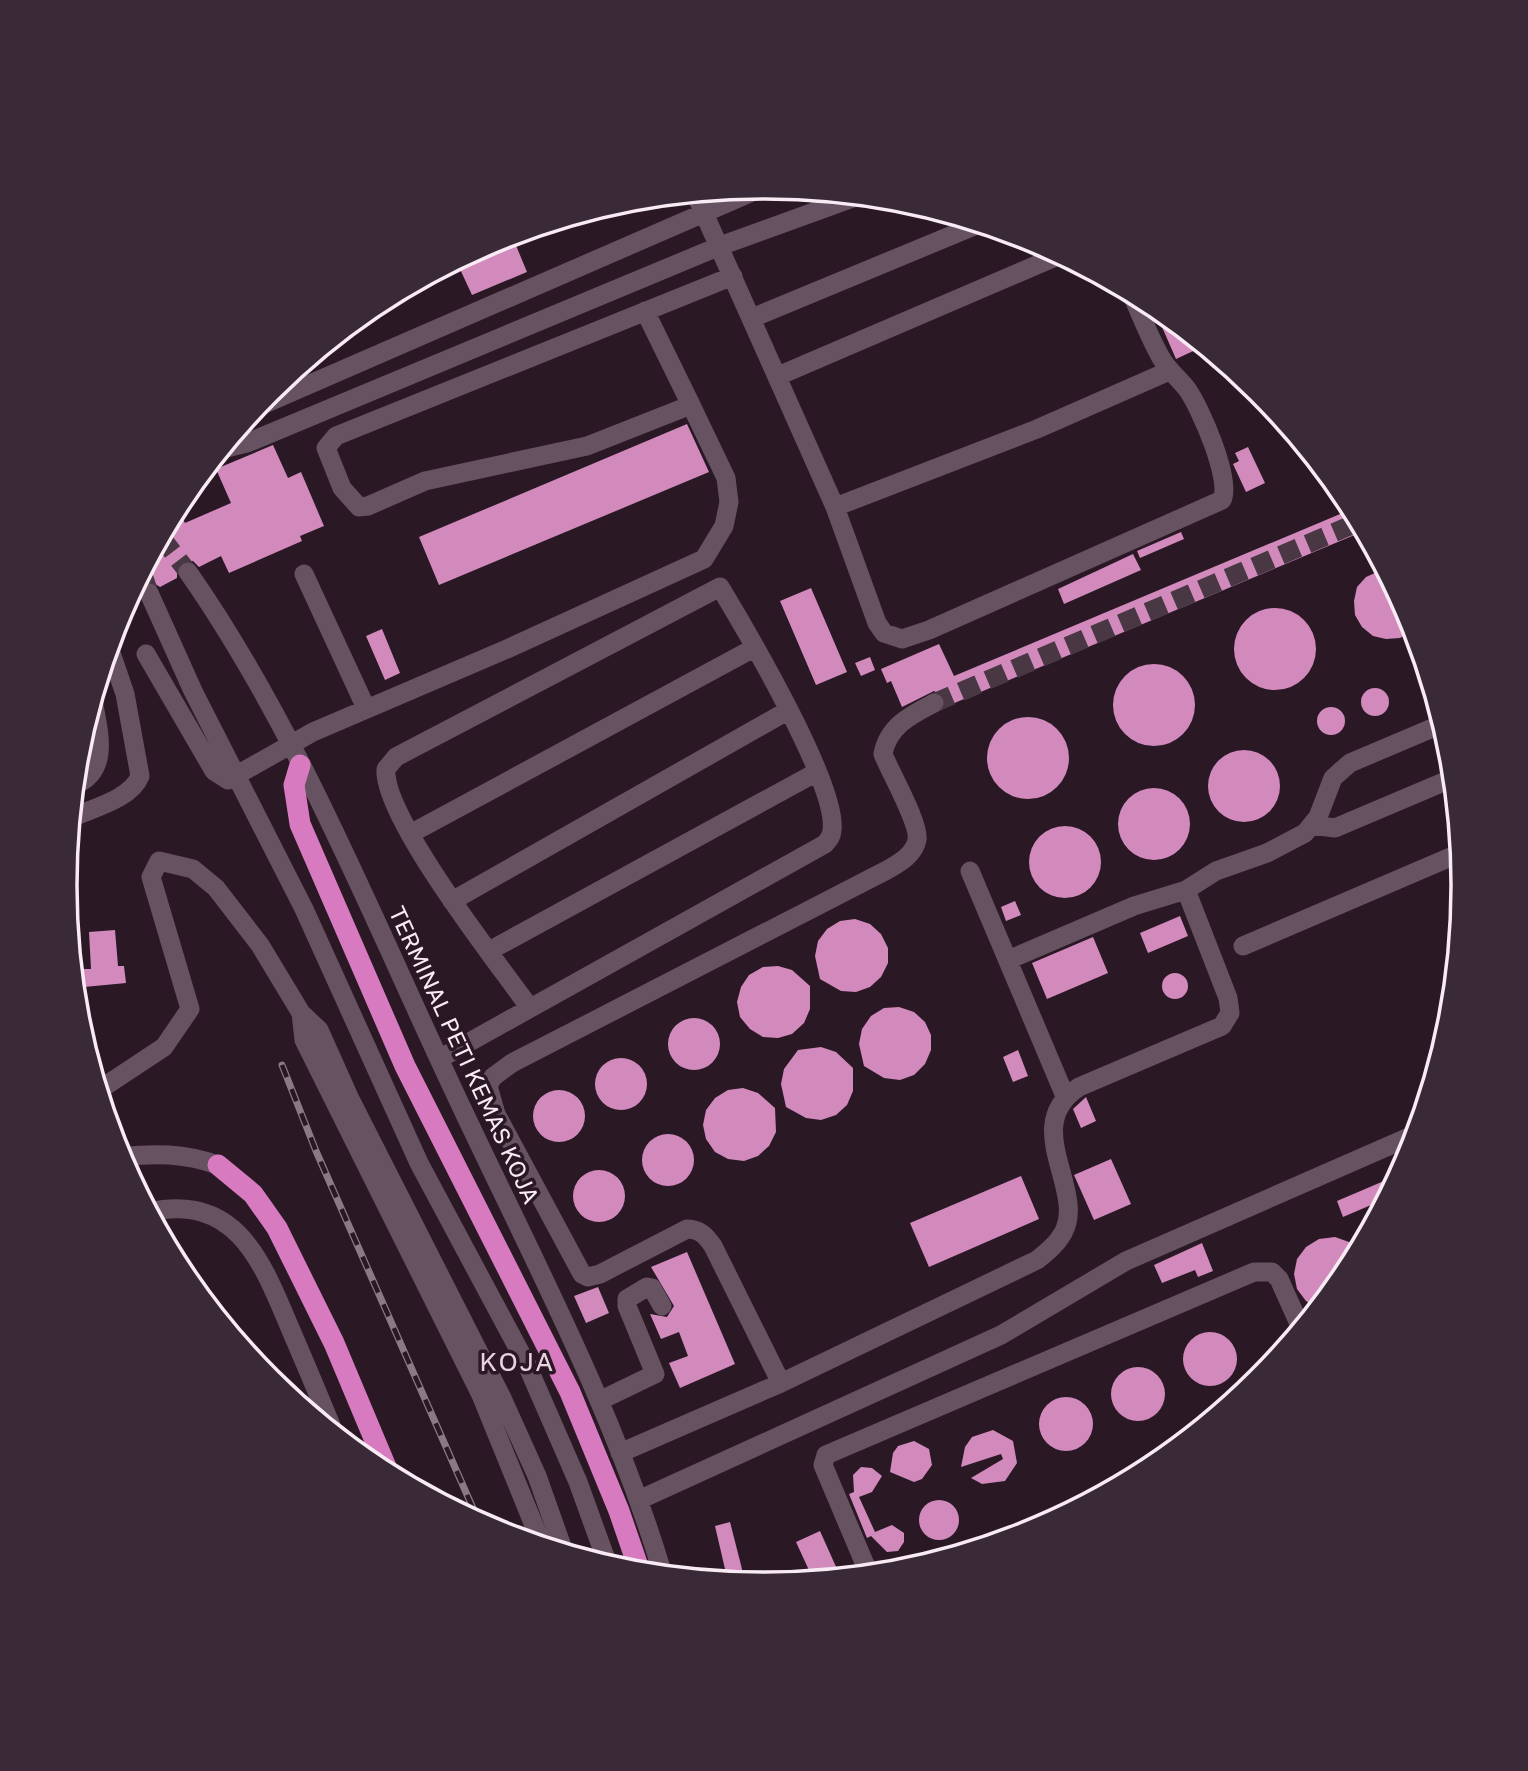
<svg xmlns="http://www.w3.org/2000/svg" width="1528" height="1771" viewBox="0 0 1528 1771" font-family="'Golos Text',sans-serif">
<style>
.building{fill:#d28abd}
.lines{fill:none;stroke-linecap:round;stroke-linejoin:round}
.minor-tunnel{stroke:#493844;stroke-width:19;stroke-dasharray:19 10;stroke-linecap:butt}
.minor{stroke:#675261;stroke-width:19}
.highway{stroke:#d87abf;stroke-width:21}
.rail-casing{stroke:#897a85;stroke-width:7}
.rail{stroke:#2a1825;stroke-width:4.5;stroke-dasharray:13;stroke-linecap:butt}
.labels{text-anchor:middle;stroke-width:7;stroke-linejoin:round;paint-order:stroke}
.street-label{font-size:23px;fill:#f8ebf4;stroke:#2a1825}
.quarter-label{font-size:26px;letter-spacing:2px;fill:#ebd1e2;stroke:#2a1825}
.rim{fill:none;stroke:#f8ebf4;stroke-width:3.5}
</style>
<rect width="100%" height="100%" fill="#2a1825"/>
<path class="building" d="M515,243L527,272L472,295L459,267Z
M1152,304H1153L1204,346L1176,359Z
M687,424L709,472L439,585L419,537Z
M273,445L288,478L301,472L324,526L300,536L302,541L229,573L221,556L199,567L193,561H182L177,567V578L160,587L151,581L143,582L137,591L138,599L124,606L177,508L185,523L231,503L216,469Z
M1248,447L1265,483L1246,492L1233,464L1239,461L1235,453Z
M1352,509L1364,531L945,707L944,697L934,691L902,707L891,681L887,683L881,669L939,644L954,676Z
M1181,532L1184,539L1140,558L1137,551Z
M1133,554L1141,570L1064,604L1058,589Z
M1384,569L1414,630L1400,638L1386,639L1373,636L1362,627L1355,615L1354,601L1357,587L1366,577Z
M811,588L847,672L816,685L780,601Z
M1234 649a41 41 0 1 1 82 0a41 41 0 1 1-82 0Z
M382,629L400,673L385,680L366,636Z
M870,657L875,670L861,676L855,663Z
M1113 705a41 41 0 1 1 82 0a41 41 0 1 1-82 0Z
M1361 702a14 14 0 1 1 28 0a14 14 0 1 1-28 0Z
M1317 721a14 14 0 1 1 28 0a14 14 0 1 1-28 0Z
M987 758a41 41 0 1 1 82 0a41 41 0 1 1-82 0Z
M1208 786a36 36 0 1 1 72 0a36 36 0 1 1-72 0Z
M1118 824a36 36 0 1 1 72 0a36 36 0 1 1-72 0Z
M1029 862a36 36 0 1 1 72 0a36 36 0 1 1-72 0Z
M1015,901L1021,915L1006,921L1001,907Z
M1180,916L1188,936L1148,953L1140,933Z
M855,919L870,924L881,934L888,948V963L881,977L870,987L856,992L841,991L820,979L815,956L818,941L827,929L840,921Z
M115,930L118,966H124L126,983L84,987L83,969H91L89,932Z
M1093,937L1108,973L1047,999L1032,963Z
M778,966L792,970L810,986V1009L804,1023L792,1034L778,1038L763,1037L750,1029L740,1017L737,1002L741,987L749,975L763,967Z
M1162 986a13 13 0 1 1 26 0a13 13 0 1 1-26 0Z
M899,1007L914,1012L925,1022L931,1035V1050L925,1064L914,1075L900,1080L884,1078L864,1066L859,1044L862,1029L871,1016L884,1008Z
M668 1044a26 26 0 1 1 52 0a26 26 0 1 1-52 0Z
M821,1047L836,1052L853,1068V1091L847,1105L836,1115L821,1120L806,1118L786,1107L781,1084L784,1069L798,1050Z
M1018,1050L1028,1076L1013,1082L1003,1057Z
M595 1084a26 26 0 1 1 52 0a26 26 0 1 1-52 0Z
M743,1088L758,1093L775,1108L776,1132L769,1146L758,1156L744,1161L728,1159L715,1152L706,1139L703,1125L706,1110L715,1098L728,1090Z
M533 1116a26 26 0 1 1 52 0a26 26 0 1 1-52 0Z
M1086,1097L1096,1121L1081,1128L1073,1109Z
M642 1160a26 26 0 1 1 52 0a26 26 0 1 1-52 0Z
M1111,1159L1131,1204L1094,1220L1074,1175Z
M573 1196a26 26 0 1 1 52 0a26 26 0 1 1-52 0Z
M1398,1175L1385,1199L1343,1217L1337,1201Z
M1021,1176L1039,1219L929,1267L910,1223Z
M1335,1237L1349,1242L1358,1250L1345,1274L1318,1308L1306,1301L1297,1289L1294,1274L1297,1259L1306,1247L1319,1239Z
M1202,1243L1213,1271L1198,1277L1195,1270L1162,1283L1154,1265Z
M687,1252L735,1364L680,1388L669,1363L688,1356L679,1332L661,1339L650,1314L667,1317L674,1306L651,1267Z
M598,1287L609,1313L586,1323L574,1296Z
M1183 1359a27 27 0 1 1 54 0a27 27 0 1 1-54 0Z
M1111 1394a27 27 0 1 1 54 0a27 27 0 1 1-54 0Z
M1039 1424a27 27 0 1 1 54 0a27 27 0 1 1-54 0Z
M993,1430L1013,1441L1017,1463L1005,1481L982,1484L971,1478L1003,1459L1001,1454L961,1467L965,1447L972,1437Z
M914,1441L929,1449L932,1465L922,1479L914,1482L890,1472L893,1453L898,1446Z
M861,1467L872,1468L882,1476L872,1492L859,1497L875,1532L892,1525L904,1533V1542L898,1551L887,1552L871,1536L867,1538L849,1494L854,1492L853,1475Z
M919 1520a20 20 0 1 1 40 0a20 20 0 1 1-40 0Z
M730,1522L741,1565L745,1583L729,1581L725,1569L715,1526Z
M820,1531L837,1569L835,1570L838,1577L813,1579L796,1542Z"/>
<g class="lines">
<path class="minor-tunnel" d="M161,537L188,572
M142,572L149,593
M934,703L1359,522"/>
<path class="minor" d="M695,193L835,507L877,623L884,633L902,639L929,630L1222,500C1232,480 1200,407 1187,389C1178,377 1167,370 1160,356C1149,336 1140,314 1131,292
M645,311L691,405L587,446L425,481L368,506L359,507L342,488L326,448L336,436L733,276
M752,318L979,224
M778,376L1060,255
M255,408L766,186
M222,449L247,443L720,246L858,196
M835,507L1037,429L1169,371
M188,572C296,726 373,919 453,1089C527,1248 613,1406 663,1575
M304,574L366,708
M149,593L193,691L304,909L419,1163L527,1365L578,1482L608,1565
M146,654L214,771L228,780L313,732L507,649L704,559L724,526L729,502L726,478L691,405
M1439,726L1451,757
M75,785C111,770 98,730 93,700
M71,818C93,808 131,799 140,776L125,694L109,647
M1312,825L1335,828L1453,778
M410,834L754,648
M970,871L1065,1096
M452,901L789,710
M1243,946L1460,853
M489,951L817,772
M1008,960L1134,906L1186,890
M301,1013L304,1040L481,1395L542,1545
M439,1059L825,844C829,839 832,836 832,830C838,786 746,630 720,587L396,757L386,769C382,816 499,965 530,1008
M99,1090L164,1047L190,1009L151,877L159,861L193,869L216,888L260,945L301,1013L319,1030L349,1097L501,1396L537,1476L564,1552
M120,1157C156,1153 183,1153 218,1165
M149,1212C237,1193 262,1262 290,1328C305,1363 320,1398 334,1433
M781,1383L713,1246C706,1236 700,1229 687,1229L600,1274L588,1277L582,1274L496,1114L488,1086L493,1077L512,1063L887,870C899,863 914,855 917,840C920,824 890,772 883,754C888,726 911,715 934,703
M599,1401L655,1374L627,1306V1299L647,1287L652,1288L662,1306
M620,1453L781,1383L1037,1260C1047,1252 1057,1244 1063,1233C1087,1190 1019,1126 1079,1087L1222,1026L1230,1013L1228,998L1186,890L1216,871L1267,853L1305,833L1318,817L1333,778L1350,763L1442,724
M641,1499L1001,1335L1126,1261L1416,1134
M869,1574L823,1465L826,1455L1254,1272H1272L1279,1279L1301,1328"/>
<path class="highway" d="M300,765L294,785L300,824L405,1066L570,1392L619,1511L640,1572
M218,1165L253,1194L277,1228L334,1343L389,1474"/>
<g class="rail-casing">
<path id="rail" d="M282,1065L316,1151L479,1522"/>
</g>
<use href="#rail" class="rail"/>
</g>
<g class="labels">
<g class="street-label">
<text transform="translate(464 1055) rotate(65)" y="8">TERMINAL PETI KEMAS KOJA</text>
</g>
<g class="quarter-label">
<text x="517" y="1371">KOJA</text>
</g>
</g>
<path d="M0 0H1528V1771H0ZM763 199H765A686 686 0 0 1 1451 885V886A686 686 0 0 1 765 1572H763A686 686 0 0 1 77 886V885A686 686 0 0 1 763 199Z" fill="#3a2936" fill-rule="evenodd"/>
<path class="rim" d="M763 199H765A686 686 0 0 1 1451 885V886A686 686 0 0 1 765 1572H763A686 686 0 0 1 77 886V885A686 686 0 0 1 763 199Z"/>
</svg>
